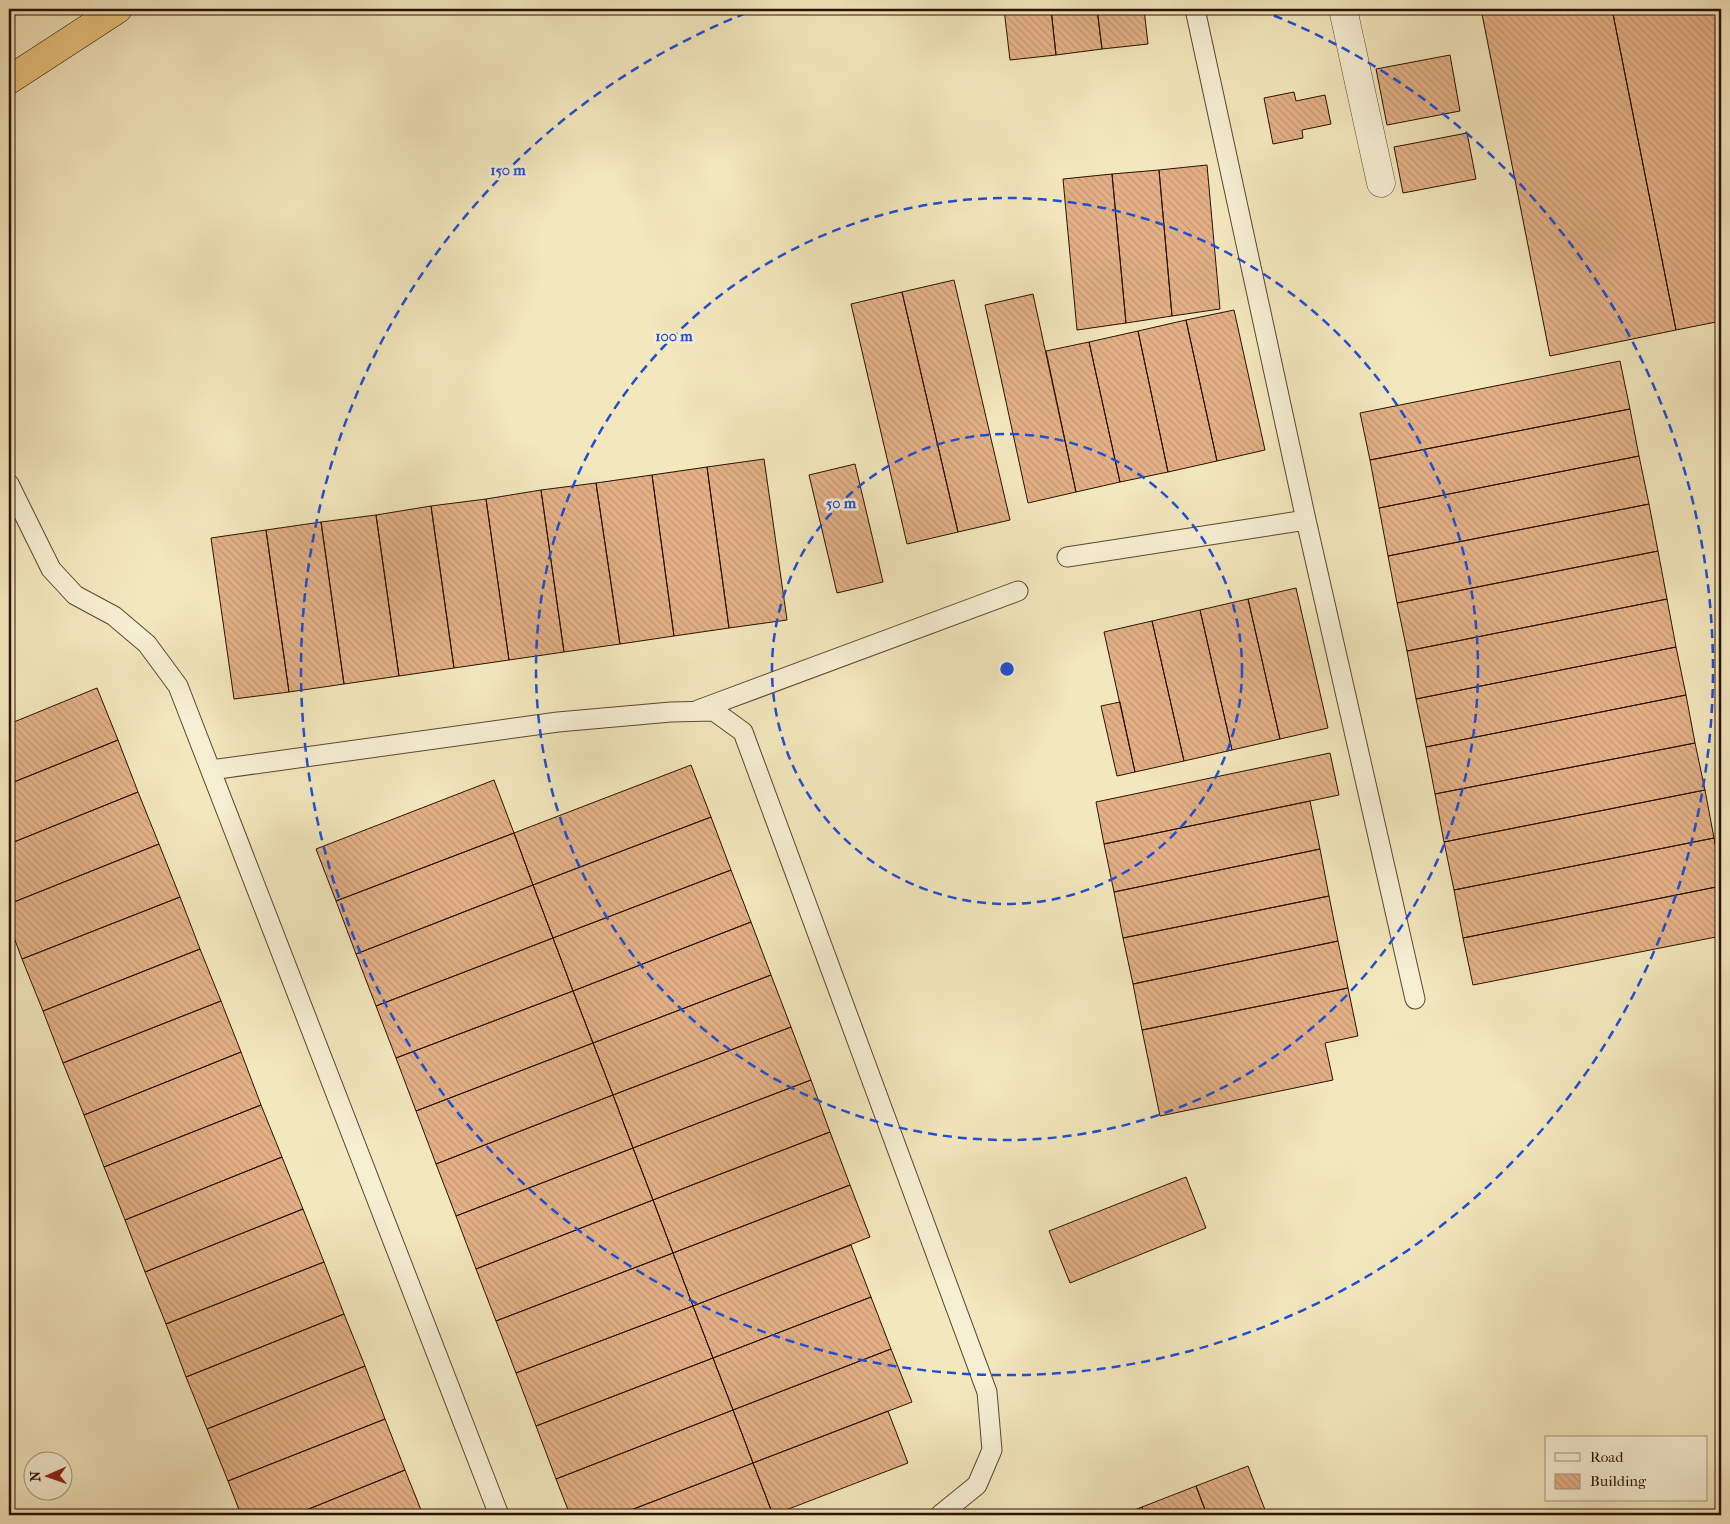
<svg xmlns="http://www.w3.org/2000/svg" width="1730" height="1524" viewBox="0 0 1730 1524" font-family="'IM FELL French Canon',serif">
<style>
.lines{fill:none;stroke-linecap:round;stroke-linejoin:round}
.stream{stroke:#727871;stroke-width:10}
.building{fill:url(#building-back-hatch);stroke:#2a1100}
.service-casing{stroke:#5c462f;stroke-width:21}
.minor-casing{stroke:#5c462f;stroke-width:29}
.trunk-casing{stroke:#2a1100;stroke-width:29}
.service{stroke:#f7efd4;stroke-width:19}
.minor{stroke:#f7efd4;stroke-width:28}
.trunk{stroke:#eac47e;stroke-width:28}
.ring{fill:none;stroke:#1d4ed8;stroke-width:2.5;stroke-dasharray:9 6}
.centre{fill:#1d4ed8;stroke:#f7efd4;stroke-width:2.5}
.ring-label{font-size:15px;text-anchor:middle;font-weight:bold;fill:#1d4ed8;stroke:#f7efd4;stroke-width:5;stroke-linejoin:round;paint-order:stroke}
</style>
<defs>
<pattern id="building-back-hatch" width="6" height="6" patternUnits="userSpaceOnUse" patternTransform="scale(1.25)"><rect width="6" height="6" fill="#e4b187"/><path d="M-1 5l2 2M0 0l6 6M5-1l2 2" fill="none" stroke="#c49773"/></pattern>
</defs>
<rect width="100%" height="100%" fill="#f3e7bd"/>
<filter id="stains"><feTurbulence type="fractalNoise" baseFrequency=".004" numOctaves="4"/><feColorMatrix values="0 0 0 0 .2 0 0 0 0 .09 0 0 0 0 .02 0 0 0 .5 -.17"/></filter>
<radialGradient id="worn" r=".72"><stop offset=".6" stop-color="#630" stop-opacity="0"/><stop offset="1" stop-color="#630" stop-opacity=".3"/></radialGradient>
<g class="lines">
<path class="stream" d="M9,14L17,9"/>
</g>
<path class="building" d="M1004,9H1051L1056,55L1010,60Z
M1051,9H1097L1102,49L1056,55Z
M1097,9H1144L1148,44L1102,49Z
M1481,9H1612L1676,330L1550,356Z
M1612,9H1721V321L1676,330Z
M1450,55L1460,111L1387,125L1376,69Z
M1294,92L1296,101L1325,95L1331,124L1302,130L1303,138L1273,144L1264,98Z
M1467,133L1476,179L1403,193L1394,147Z
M1207,165L1220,309L1172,316L1159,170Z
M1159,170L1172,316L1126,323L1112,174Z
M1112,174L1126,323L1077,330L1063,179Z
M954,280L1010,520L958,532L902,292Z
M902,292L958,532L907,544L851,304Z
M1033,294L1076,492L1028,503L985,305Z
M1234,310L1265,450L1217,461L1186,320Z
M1186,320L1217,461L1168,472L1138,331Z
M1138,331L1168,472L1120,482L1089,342Z
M1089,342L1120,482L1076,492L1046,351Z
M1620,361L1630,409L1370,460L1360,413Z
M1630,409L1639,456L1379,508L1370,460Z
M1639,456L1649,504L1388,556L1379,508Z
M764,459L787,620L729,628L707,467Z
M855,464L883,582L837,593L809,475Z
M707,467L729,628L674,636L652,475Z
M652,475L674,636L620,644L596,483Z
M596,483L620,644L564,652L541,490Z
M541,490L564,652L509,660L486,499Z
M486,499L509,660L454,668L431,506Z
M1649,504L1658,551L1397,603L1388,556Z
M431,506L454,668L399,676L376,515Z
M376,515L399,676L344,684L321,522Z
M321,522L344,684L289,692L266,530Z
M266,530L289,692L234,699L211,538Z
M1658,551L1667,599L1407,651L1397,603Z
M1296,588L1328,728L1280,739L1248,599Z
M1248,599L1280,739L1232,750L1200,610Z
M1667,599L1676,647L1416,699L1407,651Z
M1200,610L1232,750L1184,761L1152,621Z
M1152,621L1184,761L1135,772L1104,632Z
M1676,647L1686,695L1426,747L1416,699Z
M97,688L118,740L9,784V724Z
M1686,695L1695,743L1435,794L1426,747Z
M1120,702L1135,772L1117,776L1101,706Z
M118,740L138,792L9,844V784Z
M1695,743L1705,790L1444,842L1435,794Z
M1330,753L1339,795L1104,844L1096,802Z
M691,765L711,817L533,885L514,833Z
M494,780L514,833L336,901L316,849Z
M1705,790L1714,838L1454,890L1444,842Z
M138,792L159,844L9,904V844Z
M1310,801L1320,849L1114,892L1104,844Z
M711,817L731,870L553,938L533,885Z
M514,833L533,885L356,954L336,901Z
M1714,838L1721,875V886L1463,938L1454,890Z
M159,844L180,897L22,959L9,924V904Z
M1320,849L1329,896L1123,938L1114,892Z
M731,870L751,922L573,991L553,938Z
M533,885L553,938L376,1006L356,954Z
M1721,886V936L1473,985L1463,938Z
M1329,896L1338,941L1133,984L1123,938Z
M180,897L200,949L43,1011L22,959Z
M751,922L771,975L593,1043L573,991Z
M553,938L573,991L396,1058L376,1006Z
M1338,941L1348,988L1142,1030L1133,984Z
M200,949L221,1001L63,1063L43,1011Z
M771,975L791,1027L613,1095L593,1043Z
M1348,988L1358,1036L1325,1043L1333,1080L1160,1116L1142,1030Z
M573,991L593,1043L416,1111L396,1058Z
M221,1001L241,1052L84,1115L63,1063Z
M791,1027L811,1080L633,1148L613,1095Z
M593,1043L613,1095L436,1164L416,1111Z
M241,1052L261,1105L104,1167L84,1115Z
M811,1080L830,1132L653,1200L633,1148Z
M613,1095L633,1148L456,1216L436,1164Z
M261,1105L282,1157L125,1220L104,1167Z
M830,1132L850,1185L673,1253L653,1200Z
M633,1148L653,1200L476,1269L456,1216Z
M282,1157L303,1209L145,1272L125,1220Z
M1186,1177L1206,1228L1070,1283L1049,1231Z
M850,1185L870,1237L693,1306L673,1253Z
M653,1200L673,1253L496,1321L476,1269Z
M303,1209L324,1262L166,1324L145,1272Z
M851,1245L871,1297L713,1358L693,1306Z
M673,1253L693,1306L516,1373L496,1321Z
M324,1262L344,1314L186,1377L166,1324Z
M871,1297L891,1349L733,1410L713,1358Z
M693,1306L713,1358L536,1426L516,1373Z
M344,1314L365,1366L207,1429L186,1377Z
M891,1349L912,1402L753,1463L733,1410Z
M713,1358L733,1410L556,1479L536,1426Z
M365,1366L385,1419L228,1481L207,1429Z
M733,1410L753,1463L618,1515H570L556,1479Z
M888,1411L908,1463L773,1515L753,1463Z
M385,1419L405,1470L294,1515H241L228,1481Z
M753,1463L773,1515H618Z
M1248,1466L1267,1515H1207L1196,1486Z
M405,1470L423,1515H294Z
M1196,1486L1207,1515H1145L1142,1507Z
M1142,1507L1145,1515H1121Z"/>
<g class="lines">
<g class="service-casing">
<path id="service" d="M1195,9L1306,520L1415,999
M9,484L51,569L75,595L114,616L147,644L178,686L499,1515
M1067,557L1306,520
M698,710L1018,591
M211,770L558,722L671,712L714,711L743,732L987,1392L992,1450L977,1485L940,1515"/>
</g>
<g class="minor-casing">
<path id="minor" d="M1343,9L1381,183"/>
</g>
<g class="trunk-casing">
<path id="trunk" d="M9,80L118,9"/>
</g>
<use href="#service" class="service"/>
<use href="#minor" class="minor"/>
<use href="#trunk" class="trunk"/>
</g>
<g class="ring">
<circle cx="1007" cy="669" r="235"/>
<circle cx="1007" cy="669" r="471"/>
<path d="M1260 10A706 706 0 1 1 754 10"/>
</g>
<circle cx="1007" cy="669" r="8" class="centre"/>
<g class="ring-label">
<text x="508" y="175">150 m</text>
<text x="674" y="341">100 m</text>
<text x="841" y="508">50 m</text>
</g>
<rect width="1730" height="1524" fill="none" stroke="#f3e7bd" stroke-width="30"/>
<rect x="10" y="10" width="1710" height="1504" fill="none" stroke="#2a1100" stroke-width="2.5"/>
<rect x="15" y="15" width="1700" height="1494" fill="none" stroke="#2a1100"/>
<rect x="1545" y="1436" width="162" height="65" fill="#f7efd4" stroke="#a5967f"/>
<rect x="1555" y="1453" width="25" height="8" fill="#f7efd4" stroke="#a5967f"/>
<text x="1590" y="1462" font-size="15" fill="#2a1100">Road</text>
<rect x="1555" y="1474" width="25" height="15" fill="url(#building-back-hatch)" stroke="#a5967f"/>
<text x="1590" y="1486" font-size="15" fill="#2a1100">Building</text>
<g transform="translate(48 1476) rotate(268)"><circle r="24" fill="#f7efd4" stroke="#a5967f"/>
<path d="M0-4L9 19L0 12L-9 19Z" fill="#8f2418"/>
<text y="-8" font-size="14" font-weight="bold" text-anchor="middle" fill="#2a1100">N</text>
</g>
<rect width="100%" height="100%" filter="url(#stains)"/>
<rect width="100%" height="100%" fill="url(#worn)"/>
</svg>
